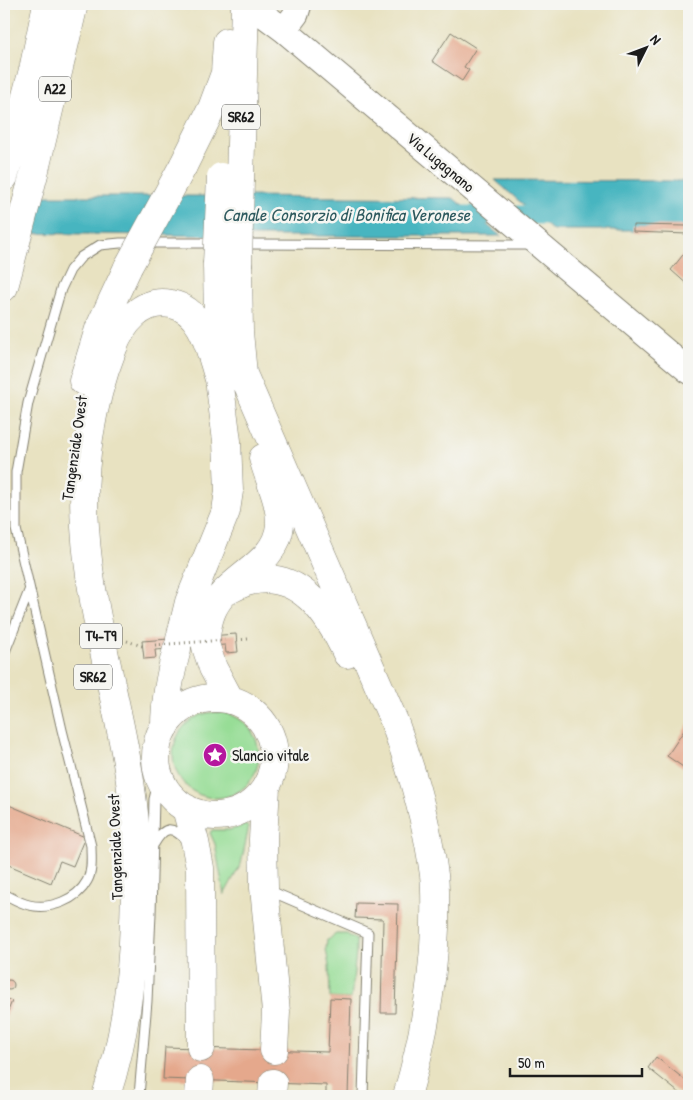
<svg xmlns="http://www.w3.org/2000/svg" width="693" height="1100" viewBox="0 0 693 1100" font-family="'Patrick Hand',sans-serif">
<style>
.green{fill:#97dd96;stroke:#5a7c59}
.water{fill:#46b5c0;stroke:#31686e}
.pier{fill:#e8e2c1}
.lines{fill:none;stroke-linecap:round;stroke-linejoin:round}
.canal{stroke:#46b5c0;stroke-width:19}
.building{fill:#e5a88c}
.lane-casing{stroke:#827f6e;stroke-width:11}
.secondary-casing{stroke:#827f6e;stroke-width:27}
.highway-casing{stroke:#827f6e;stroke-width:29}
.path{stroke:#827f6e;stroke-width:3;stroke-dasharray:1 4;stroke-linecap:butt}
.lane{stroke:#fff;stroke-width:9}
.secondary{stroke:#fff;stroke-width:25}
.highway{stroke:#fff;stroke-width:28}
.highway-bridge-casing{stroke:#827f6e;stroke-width:29;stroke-linecap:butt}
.path-bridge{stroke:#827f6e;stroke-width:3;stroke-dasharray:1 4;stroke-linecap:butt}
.highway-bridge{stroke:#fff;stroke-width:28}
.labels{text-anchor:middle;stroke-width:5;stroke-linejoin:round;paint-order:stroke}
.shield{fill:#f6f6f2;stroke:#5d5d5c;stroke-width:1}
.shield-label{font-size:15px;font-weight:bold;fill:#1c1c1c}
.street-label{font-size:16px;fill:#1c1c1c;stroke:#f6f6f2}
.poi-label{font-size:16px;fill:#1c1c1c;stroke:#f6f6f2;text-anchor:start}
.water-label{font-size:18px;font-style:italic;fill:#2d595e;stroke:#f6f6f2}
</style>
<rect width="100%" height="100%" fill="#f6f6f2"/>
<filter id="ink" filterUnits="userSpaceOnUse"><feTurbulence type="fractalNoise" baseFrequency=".02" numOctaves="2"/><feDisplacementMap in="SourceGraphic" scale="10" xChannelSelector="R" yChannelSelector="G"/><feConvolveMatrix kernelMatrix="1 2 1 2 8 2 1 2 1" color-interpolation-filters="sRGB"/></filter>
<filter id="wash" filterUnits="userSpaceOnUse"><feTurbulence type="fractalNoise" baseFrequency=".0096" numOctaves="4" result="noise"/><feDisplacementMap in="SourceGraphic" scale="20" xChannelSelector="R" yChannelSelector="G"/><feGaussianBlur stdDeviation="1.12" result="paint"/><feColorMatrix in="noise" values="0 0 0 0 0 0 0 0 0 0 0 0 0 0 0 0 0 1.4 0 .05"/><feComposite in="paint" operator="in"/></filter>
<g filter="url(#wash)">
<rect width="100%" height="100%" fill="#e8e2c1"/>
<path class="green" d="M173 755a43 43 0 1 1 86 0a43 43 0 1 1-86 0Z
M246,825L248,827V831L241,864L224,895L215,844L210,833L212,830H229Z
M336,934H347L356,940V953L351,999L330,998L329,966L326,949L327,940Z"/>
<path class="water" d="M495,180L689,181V230H552Z
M4,196H245L453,198L501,236H244L4,233Z"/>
<path class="pier" d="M4,194H39L4,236Z"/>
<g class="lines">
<path class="canal" d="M451,215H561"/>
</g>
<g id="blocks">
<path class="building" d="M451,32L476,48L464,67L469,70L462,81L432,61Z
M633,225L688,226V234L633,232Z
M686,251L689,254V286L671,270Z
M236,634L238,652L226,653L225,645L155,650L156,658L144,659L142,641Z
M689,723V771L667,756Z
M4,803L85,837L73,866L60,861L51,883L4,863Z
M356,903L398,904L395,1013H381L383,919L355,918Z
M4 985a5 5 0 1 1 10 0a5 5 0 1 1-10 0Z
M4,998L12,1001L4,1021Z
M330,998L351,999L348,1096H326V1085L163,1079L165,1047L328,1052Z
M656,1057L689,1083V1096H683L648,1068Z"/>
</g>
</g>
<g filter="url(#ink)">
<use href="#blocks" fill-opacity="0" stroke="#827f6e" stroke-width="1"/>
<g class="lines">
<g class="lane-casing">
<path id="lane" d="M241,244L533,245
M4,654L29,591
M154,844C165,825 172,826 187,841
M268,890L368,933L363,1096
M4,894C12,898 20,903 29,905C50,910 77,900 87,881C93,871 91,857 91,846L62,730L16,529V472L28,403L61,289L70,270L81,257L100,245L120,243H215
M139,1096L147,1001L151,914L154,799L160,775"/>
</g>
<g class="secondary-casing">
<path id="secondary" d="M249,4L284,30L689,371
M284,30L296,14L299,4"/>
</g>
<g class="highway-casing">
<path id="highway" d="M183,166L212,108L225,73L227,42
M4,177L33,70L47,4
M240,179L245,4
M238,266L239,332L243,374L394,721C412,770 427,822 434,875C436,892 435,910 435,928C433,985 423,1041 407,1096
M4,287L34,174L74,4
M83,381L99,329L128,267
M225,592C233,588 241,583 250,581C300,569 329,615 347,654
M206,637C208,619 212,605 225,592C245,571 277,558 280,525C281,503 269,480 263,458
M180,639L189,602L226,511L229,491L227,441L219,379L217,264
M206,647L213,668L230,700
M156 757a59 59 0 1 1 118 0a59 59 0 1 1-118 0Z
M165,726C165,699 170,675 177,649
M266,787L263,839L264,888L276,1012L274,1050
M186,808L195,842L200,868L201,1048
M106,1096C128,1030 134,958 135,888C136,871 137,854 136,837C130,732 91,631 85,527C81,467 91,404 113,348C122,324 142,298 171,304C204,310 210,352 219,379
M199,1096L200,1080
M272,1096L273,1083"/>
</g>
<path class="path" d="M237,640L248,639
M127,641L142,646"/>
<use href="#lane" class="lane"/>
<use href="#secondary" class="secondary"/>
<use href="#highway" class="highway"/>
<g class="highway-bridge-casing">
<path id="highway-bridge" d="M217,264L221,177
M238,266L240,179
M128,267L183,166"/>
</g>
<path class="path-bridge" d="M155,645L225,640"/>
<use href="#highway-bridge" class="highway-bridge"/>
</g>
</g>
<defs>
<g id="sight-disc" transform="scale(1.25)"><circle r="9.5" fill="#b5179e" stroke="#f6f6f2"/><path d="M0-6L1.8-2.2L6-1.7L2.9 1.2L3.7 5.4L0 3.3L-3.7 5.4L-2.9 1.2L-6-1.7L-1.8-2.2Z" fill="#fff"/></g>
</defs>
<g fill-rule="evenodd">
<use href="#sight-disc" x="215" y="755"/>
</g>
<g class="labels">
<g class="shield">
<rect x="39" y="76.5" width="32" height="25" rx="4"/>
<rect x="222" y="104.5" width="38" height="25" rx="4"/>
<rect x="80" y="623.5" width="42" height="25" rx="4"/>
<rect x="74" y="664.5" width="38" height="25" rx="4"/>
</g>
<g class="shield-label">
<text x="55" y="94">A22</text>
<text x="241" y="122">SR62</text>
<text x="101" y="641">T4-T9</text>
<text x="93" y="682">SR62</text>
</g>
<g class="street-label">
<text transform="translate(441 162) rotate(40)" y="6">Via Lugagnano</text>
<text transform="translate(74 448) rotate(-82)" y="6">Tangenziale Ovest</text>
<text transform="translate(115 847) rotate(-92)" y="6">Tangenziale Ovest</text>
</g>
<g class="poi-label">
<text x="232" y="761">Slancio vitale</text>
</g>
<g class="water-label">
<text x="346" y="221">Canale Consorzio di Bonifica Veronese</text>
</g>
</g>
<rect width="693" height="1100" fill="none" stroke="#f6f6f2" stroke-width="20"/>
<g transform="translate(646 48) rotate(48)" stroke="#f6f6f2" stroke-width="4" paint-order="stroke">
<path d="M0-4L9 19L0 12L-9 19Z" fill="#1c1c1c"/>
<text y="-8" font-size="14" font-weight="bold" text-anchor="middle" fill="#1c1c1c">N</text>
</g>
<path d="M510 1068v8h132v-8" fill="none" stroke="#1c1c1c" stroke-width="2.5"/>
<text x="518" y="1068" font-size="15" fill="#1c1c1c" stroke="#f6f6f2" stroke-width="4" paint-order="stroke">50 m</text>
</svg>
